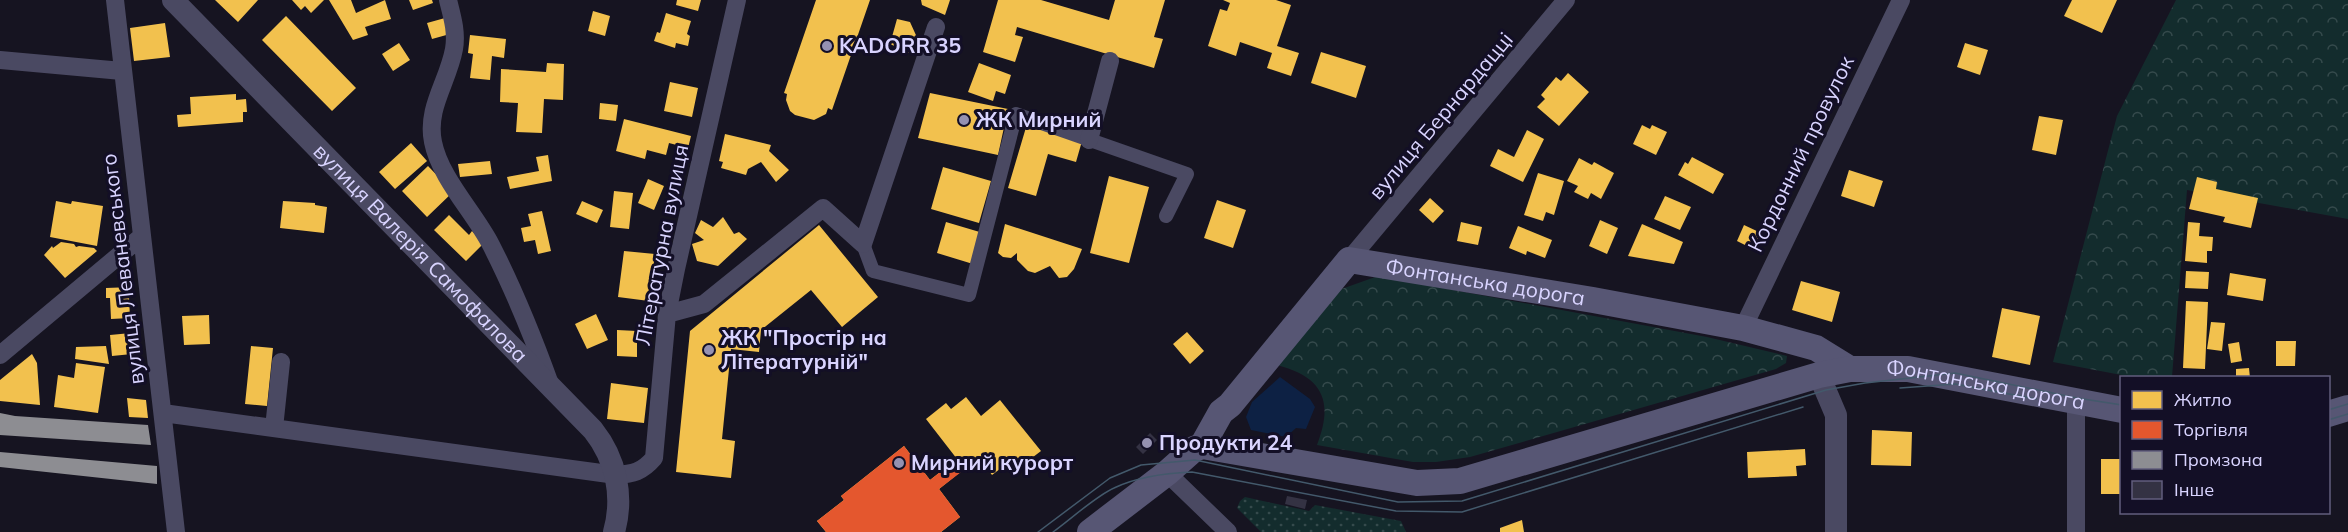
<svg xmlns="http://www.w3.org/2000/svg" width="2348" height="532" viewBox="0 0 2348 532" font-family="Mulish,sans-serif">
<style>
.grass{fill:url(#grass-dots)}
.forest{fill:url(#forest-crowns)}
.water{fill:#0d2144}
.homes{fill:#f2c14e}
.shops{fill:#e4572e}
.industry{fill:#8d8d92}
.building{fill:#343243}
.lines{fill:none;stroke-linecap:round;stroke-linejoin:round}
.pedestrian{stroke:#4a4962;stroke-width:14}
.minor{stroke:#4a4962;stroke-width:18}
.tertiary{stroke:#4a4962;stroke-width:22}
.secondary{stroke:#575674;stroke-width:26}
.tram{stroke:#43596b;stroke-width:1.5}
.poi-dot{fill:#9591b1;stroke:#130f26;stroke-width:2}
.labels{text-anchor:middle;stroke-width:6;stroke-linejoin:round;paint-order:stroke}
.poi-label{font-size:21px;font-weight:bold;fill:#d9d4ff;stroke:#130f26;text-anchor:start}
.street-label{font-size:21px;fill:#d9d4ff;stroke:#130f26}
</style>
<defs>
<pattern id="grass-dots" width="8" height="8" patternUnits="userSpaceOnUse" patternTransform="scale(1.5)"><rect width="8" height="8" fill="#132c2d"/><path d="M2 2h.1M6 6h.1" fill="none" stroke="#354a4c" stroke-width="1.8" stroke-linecap="round"/></pattern>
<pattern id="forest-crowns" width="20" height="18" patternUnits="userSpaceOnUse" patternTransform="scale(1.5)"><rect width="20" height="18" fill="#132c2d"/><path d="M2 6a3 3 0 1 1 6 0M12 15a3 3 0 1 1 6 0" fill="none" stroke="#354a4c"/></pattern>
</defs>
<rect width="100%" height="100%" fill="#161421"/>
<path class="grass" d="M1245,497L1309,511L1315,505L1401,521L1406,532H1261L1237,508L1240,501Z"/>
<path class="forest" d="M2176,0H2348V219L2187,190L2172,377H2132L2053,362L2117,116Z
M1378,276L1707,337L1787,356L1786,363L1776,369L1470,457L1436,462H1413L1317,445C1334,401 1323,377 1277,365L1336,291Z"/>
<path class="water" d="M1280,377L1310,399L1315,407L1306,429L1296,428L1286,437L1251,430L1246,417L1252,402Z"/>
<path class="homes" d="M215,0H258L238,22Z
M292,0H324L311,13L305,6L301,10Z
M329,0H351L356,13L385,0L391,19L365,27L368,35L353,40Z
M409,0H432L433,3L413,10Z
M677,0H701L698,11L676,5Z
M816,0H870L832,110L828,108L826,114L814,120L795,115L790,111L786,100L787,94L784,93Z
M921,0H950L945,15L922,5Z
M998,0H1041L1109,20L1115,0H1165L1154,37L1163,39L1154,68L1017,27L1015,35L1023,37L1015,62L983,52Z
M1223,0H1276L1291,5L1277,46L1299,53L1291,76L1267,68L1272,53L1240,42L1236,56L1208,46L1220,9L1227,11L1230,3Z
M2072,0H2117L2102,33L2064,16Z
M593,11L610,16L605,36L588,31Z
M666,13L691,21L687,34L690,36L688,46L676,43L675,48L654,41L657,32L660,33Z
M286,16L356,88L332,111L262,40Z
M445,18L450,34L432,39L427,23Z
M897,19L910,22L920,44L914,55L890,44Z
M165,23L170,57L134,61L130,28Z
M470,35L506,39L504,58L492,56L490,80L470,78L473,54L468,53Z
M399,43L410,60L393,71L382,54Z
M1965,43L1988,50L1980,75L1957,67Z
M1321,52L1366,66L1356,98L1311,83Z
M547,63L564,64L563,100L544,99L542,133L516,132L518,103L500,102L501,69L546,72Z
M979,63L1011,75L1005,94L996,91L993,101L968,92Z
M1568,73L1589,92L1559,126L1537,107L1545,99L1541,95L1556,77L1561,81Z
M670,82L698,88L692,117L664,111Z
M930,93L1008,109L998,155L918,138Z
M236,94V100L246,99L247,112H243V122L178,127L177,115L191,114L190,97Z
M600,103L618,105L616,121L599,119Z
M2039,116L2063,120L2056,155L2032,150Z
M624,119L691,136L688,148L669,143L666,155L647,150L645,159L616,151Z
M1027,124L1082,141L1076,162L1048,154L1036,196L1008,188Z
M1642,125L1650,129L1652,125L1667,132L1656,155L1633,144Z
M1527,130L1544,139L1523,182L1490,166L1498,149L1514,157Z
M725,134L771,145L769,151L789,170L776,182L761,162L748,169L746,175L721,168L723,162L719,161Z
M411,143L427,161L395,189L379,172Z
M548,155L552,181L510,189L507,177L539,171L536,157Z
M1692,157L1724,174L1713,194L1678,175L1685,162L1688,164Z
M1579,158L1592,165L1594,162L1614,173L1601,199L1591,193L1588,199L1574,192L1578,186L1567,181Z
M490,161L492,174L460,177L458,164Z
M428,166L453,192L427,217L402,191Z
M943,167L991,181L979,223L931,209Z
M1849,170L1883,181L1874,207L1841,196Z
M1538,173L1564,181L1554,215L1546,212L1543,221L1524,215Z
M1109,176L1149,187L1129,263L1090,253Z
M2197,177L2217,182L2216,189L2258,198L2251,228L2223,222L2225,217L2189,209Z
M648,179L664,186L654,210L638,203Z
M614,191L633,193L629,229L610,227Z
M1665,196L1691,207L1680,230L1654,219Z
M1430,198L1444,211L1433,223L1419,210Z
M1217,200L1246,210L1233,248L1204,238Z
M56,201L71,204L72,201L103,206L97,246L50,237Z
M283,201L315,203V205L327,207L324,233L280,228Z
M582,201L603,210L597,223L576,214Z
M542,211L551,251L538,254L535,240L524,242L521,228L531,226L528,214Z
M449,215L469,235L472,231L484,243L466,261L434,230Z
M723,217L734,234L739,232L747,239L718,266L697,261L692,244L704,240L695,233L701,220L713,227Z
M1600,220L1618,228L1607,254L1589,246Z
M946,222L983,233L973,264L937,253Z
M1461,222L1482,227L1478,245L1457,241Z
M2188,222L2200,223L2199,236L2213,237L2212,251H2207V263L2185,261Z
M1005,224L1082,249L1074,269L1067,277L1059,278L1050,266L1035,273L1028,271L1017,260V253L1011,258L1003,257L998,253Z
M1642,224L1683,242L1674,264L1628,256Z
M819,225L878,297L842,327L811,290L761,330L759,352L731,349L722,439L735,441L731,478L676,472L690,331Z
M1744,225L1761,233L1753,249L1737,241Z
M1518,226L1552,240L1545,258L1527,251L1526,255L1509,248Z
M61,242L74,244L76,247L79,246L94,248L97,251L65,278L44,255L52,246L53,248Z
M624,251L655,254L649,301L618,297Z
M2186,271L2209,272L2208,289L2185,288Z
M2230,273L2266,279L2263,301L2227,295Z
M1801,281L1840,292L1832,322L1792,310Z
M132,287V297H129L130,318L111,319L110,298H106V288Z
M2186,301L2208,302L2205,369L2183,368Z
M2002,308L2040,316L2030,365L1992,357Z
M596,314L608,340L587,349L575,324Z
M209,315L210,344L184,345L182,316Z
M2211,322L2225,323L2222,351L2207,349Z
M617,330L637,331V357L617,356Z
M1187,332L1204,351L1190,364L1173,344Z
M131,333L132,354L112,356L110,335Z
M2276,341H2296L2295,366H2276Z
M2239,342L2242,361L2231,363L2228,344Z
M106,346L109,364L75,359L76,347Z
M251,346L273,348L267,406L245,404Z
M32,354L37,363L40,405L0,401V380Z
M76,363L105,367L98,413L54,407L58,375L74,378Z
M2249,368L2250,378H2236V369Z
M611,383L648,388L644,423L607,419Z
M966,397L981,416L1000,400L1041,451L1020,467L1013,459L992,475L979,457L939,489L960,517L941,532H826L817,521L844,500L841,496L904,446L930,480L957,459L926,419L946,403L951,409Z
M127,398L146,400L148,418L129,417Z
M1872,430L1912,432L1911,466L1871,465Z
M1805,449L1806,465L1796,466L1797,476L1748,478L1747,452Z
M2101,459H2121V494H2101Z
M1522,520L1524,532H1500V528Z"/>
<path class="shops" d="M904,446L930,480L957,459L965,469L939,489L960,517L941,532H826L817,521L844,500L841,496Z"/>
<path class="industry" d="M0,413L15,416L148,425L151,445L0,435Z
M0,452L157,466V484L0,467Z"/>
<path class="building" d="M1150,433L1157,440L1143,454L1136,447Z
M1287,496L1307,500L1305,509L1285,504Z"/>
<g class="lines">
<path class="pedestrian" d="M863,244L873,271L969,295L1016,114L1187,174L1166,216"/>
<path class="minor" d="M115,0L176,532
M448,0C452,16 457,32 454,49C448,82 426,108 433,142C440,178 474,212 491,245C514,290 533,337 550,384
M0,60L122,71
M1089,140L1110,61
M1349,260L1566,0
M667,314L704,304L823,208L863,244L936,27
M1743,328L1901,0
M0,355L141,237
M163,413L616,475C633,474 642,472 654,458L667,314L676,269L737,0
M274,428L281,362
M1167,473L1228,532
M2076,532V402"/>
<g class="tertiary">
<path id="s1" d="M173,0L593,430C616,459 624,496 614,532"/>
<path d="M1819,375L1836,415V532"/>
</g>
<g class="secondary">
<path d="M2328,414L2348,408"/>
<path id="s2" d="M1202,446L1221,412L1230,405L1349,260L1593,300L1743,328L1816,348L1850,369"/>
<path id="s3" d="M1090,532L1167,473L1194,449L1202,446L1417,483L1460,481L1819,375L1850,369H1908L2122,410"/>
</g>
<path class="tram" d="M1900,388L1955,384L2036,399
M2328,410L2348,404
M2328,420L2348,414
M1038,532L1110,478L1141,465L1195,460L1398,502L1462,501L1826,390L1865,383L1955,373L2077,398L2122,405
M1053,532C1071,519 1096,496 1114,488C1139,476 1166,473 1192,472L1396,511L1462,512L1803,407"/>
</g>
<g class="poi-dot">
<circle cx="827" cy="46" r="6"/>
<circle cx="964" cy="120" r="6"/>
<circle cx="709" cy="350" r="6"/>
<circle cx="1147" cy="443" r="6"/>
<circle cx="899" cy="463" r="6"/>
</g>
<g class="labels">
<g class="poi-label">
<text x="839" y="53">KADORR 35</text>
<text x="976" y="127">ЖК Мирний</text>
<text x="721" y="345">ЖК "Простір на<tspan x="721" dy="24">Літературній"</tspan></text>
<text x="1159" y="450">Продукти 24</text>
<text x="911" y="470">Мирний курорт</text>
</g>
<g class="street-label">
<text transform="translate(1441 116) rotate(-50)" y="7">вулиця Бернардацці</text>
<text transform="translate(1801 154) rotate(-64)" y="7">Кордонний провулок</text>
<text transform="translate(662 245) rotate(-79)" y="7">Літературна вулиця</text>
<text dy="7" stroke="none"><textPath href="#s1" startOffset="354">вулиця Валерія Самофалова</textPath></text>
<text transform="translate(123 269) rotate(-97)" y="7">вулиця Леваневського</text>
<text dy="7" stroke="none"><textPath href="#s2" startOffset="376">Фонтанська дорога</textPath></text>
<text dy="7" stroke="none"><textPath href="#s3" startOffset="946">Фонтанська дорога</textPath></text>
</g>
</g>
<rect x="2120" y="376" width="210" height="138" fill="#130f26" stroke="#625e7d" stroke-width="1.5"/>
<rect x="2132" y="391" width="30" height="18" fill="#f2c14e" stroke="#625e7d" stroke-width="1.5"/>
<text x="2174" y="406" font-size="18" fill="#d9d4ff">Житло</text>
<rect x="2132" y="421" width="30" height="18" fill="#e4572e" stroke="#625e7d" stroke-width="1.5"/>
<text x="2174" y="436" font-size="18" fill="#d9d4ff">Торгівля</text>
<rect x="2132" y="451" width="30" height="18" fill="#8d8d92" stroke="#625e7d" stroke-width="1.5"/>
<text x="2174" y="466" font-size="18" fill="#d9d4ff">Промзона</text>
<rect x="2132" y="481" width="30" height="18" fill="#343243" stroke="#625e7d" stroke-width="1.5"/>
<text x="2174" y="496" font-size="18" fill="#d9d4ff">Інше</text>
</svg>
